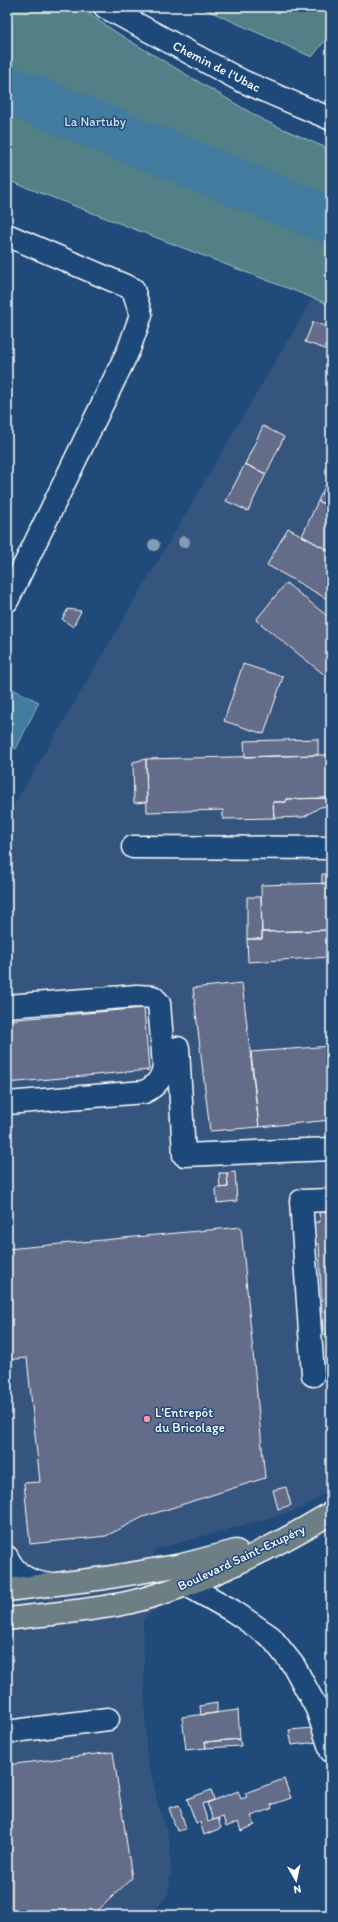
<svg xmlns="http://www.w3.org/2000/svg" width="338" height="1922" viewBox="0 0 338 1922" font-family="Itim,sans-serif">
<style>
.built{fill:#34547e}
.green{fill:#537f87;stroke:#a9bfc3}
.water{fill:#437b9f;stroke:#8eb0c5}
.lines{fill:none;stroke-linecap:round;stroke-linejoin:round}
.river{stroke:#437b9f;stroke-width:48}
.building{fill:#646c88;stroke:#fff}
.minor-casing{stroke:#fff;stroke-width:25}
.major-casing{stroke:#fff;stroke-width:25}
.minor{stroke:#1f4a7a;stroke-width:22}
.major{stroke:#6d7e84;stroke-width:22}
.tree{fill:#839cb3}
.poi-dot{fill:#ff9aa2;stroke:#1f4a7a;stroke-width:1.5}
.labels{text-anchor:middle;stroke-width:3;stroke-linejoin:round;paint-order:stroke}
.street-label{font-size:13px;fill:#fff;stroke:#1f4a7a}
.park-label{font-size:13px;fill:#d4dfe1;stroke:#1f4a7a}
.poi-label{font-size:13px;fill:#fff;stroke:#1f4a7a;text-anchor:start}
</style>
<rect width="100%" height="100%" fill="#1f4a7a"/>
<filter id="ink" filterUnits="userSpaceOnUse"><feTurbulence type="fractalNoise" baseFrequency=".025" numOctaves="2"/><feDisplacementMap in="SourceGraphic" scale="8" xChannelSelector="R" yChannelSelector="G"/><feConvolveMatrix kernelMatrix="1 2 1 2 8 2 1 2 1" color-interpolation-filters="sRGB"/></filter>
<g filter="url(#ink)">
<path class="built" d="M312,299L331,305V1488L304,1508L154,1550L159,1607L143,1619L146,1752L159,1808L170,1842L171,1874L168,1894L152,1915H7V817Z"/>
<path class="green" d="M7,7H78L125,38L263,120L331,150V305L7,180Z
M200,7H331V33L312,57Z"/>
<path class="water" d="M13,689L39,702L16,749L7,745V702Z"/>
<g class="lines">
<path class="river" d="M7,89L331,221"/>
</g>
<path class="building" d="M313,322L331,328V351L305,342Z
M263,426L284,437L266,474L245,464Z
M245,464L266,474L248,511L226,501Z
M331,474V507L318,501Z
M318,501L331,507V552L302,536Z
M288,528L331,552V601L267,565Z
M286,583L331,619V680L256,620Z
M68,609L81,611L73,627L62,619Z
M243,664L283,677L264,734L224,721Z
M318,739V755L245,757L244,741Z
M318,755H331V798L287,799L286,802H273L274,818L223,819V810L147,812L146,759Z
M146,759L147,802L134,803L133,762Z
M324,798H331V806L320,807L304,817L274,818L273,802H286L287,799Z
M322,874H331V883L322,884Z
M331,883V930L262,932L261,885Z
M247,897H261L262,939H247Z
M331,930V957L248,962L247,939H262V932Z
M242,983L259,1127L210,1131L193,988Z
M144,1008L149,1070L7,1083V1020Z
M331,1046V1120L259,1127L251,1052Z
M235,1172L237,1201L217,1203L216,1188L228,1187L227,1173Z
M219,1173H227L228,1187L220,1188Z
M319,1212H331V1334H323L319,1244L308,1245L307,1223L320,1222Z
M241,1227L265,1478L143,1517L106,1536L30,1544L24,1483L40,1482L27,1358L7,1360V1249Z
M286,1487L291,1505L278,1509L273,1490Z
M331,1648V1659L326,1653Z
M217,1703V1713L201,1715L200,1706Z
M238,1710L240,1739L205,1742L206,1748L186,1750L182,1717Z
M313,1728L318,1742L292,1745L289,1730Z
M240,1739L241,1746L206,1748L205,1742Z
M113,1752L132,1878L93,1915H7V1765Z
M284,1779L291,1798L271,1805L272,1809L251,1816L255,1825L241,1831L238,1822L226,1827L223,1817L213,1820L207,1803L238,1791L241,1799L247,1797L245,1793Z
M211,1790L214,1800L202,1804L208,1822L218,1818L221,1828L204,1835L200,1822L196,1823L187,1799Z
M179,1805L186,1829L177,1831L169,1808Z"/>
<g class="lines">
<g class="minor-casing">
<path id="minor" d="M105,7L242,81L331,119
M7,235L133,289L141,315L129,349L7,601
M133,847L331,848
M7,1006L137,996L153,997L159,1003L164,1066C163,1078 155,1087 144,1092L7,1103
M178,1048L184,1155L331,1149
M313,1375L301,1201L331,1200
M7,1557C16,1576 30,1582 50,1585
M187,1585L233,1611L271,1637L294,1666L317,1709L331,1751
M7,1732L108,1719"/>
</g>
<g class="major-casing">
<path id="major" d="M7,1590L105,1578L182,1565L236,1551
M7,1619C48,1614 91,1611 131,1602C197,1586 273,1548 331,1513"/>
</g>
<use href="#minor" class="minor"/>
<use href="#major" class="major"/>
</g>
<g class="tree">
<circle cx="184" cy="542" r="6"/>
<circle cx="154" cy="545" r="6"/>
</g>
</g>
<circle class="poi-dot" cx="147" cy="1419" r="4"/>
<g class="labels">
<g class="street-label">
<text transform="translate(217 66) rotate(27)" y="5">Chemin de l'Ubac</text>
<text transform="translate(241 1557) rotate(-25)" y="5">Boulevard Saint-Exupéry</text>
</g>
<g class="park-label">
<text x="95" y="126">La Nartuby</text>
</g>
<g class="poi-label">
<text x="155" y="1417">L'Entrepôt<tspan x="155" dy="15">du Bricolage</tspan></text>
</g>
</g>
<rect width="338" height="1922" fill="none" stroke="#1f4a7a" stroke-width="24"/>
<rect x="12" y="12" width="314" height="1898" fill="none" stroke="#fff" stroke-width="1.5" filter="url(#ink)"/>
<g transform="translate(296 1880) rotate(171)" stroke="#1f4a7a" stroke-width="3" paint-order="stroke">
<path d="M0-3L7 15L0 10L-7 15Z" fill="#ffffff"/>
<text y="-6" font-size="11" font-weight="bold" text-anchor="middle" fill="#ffffff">N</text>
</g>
</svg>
